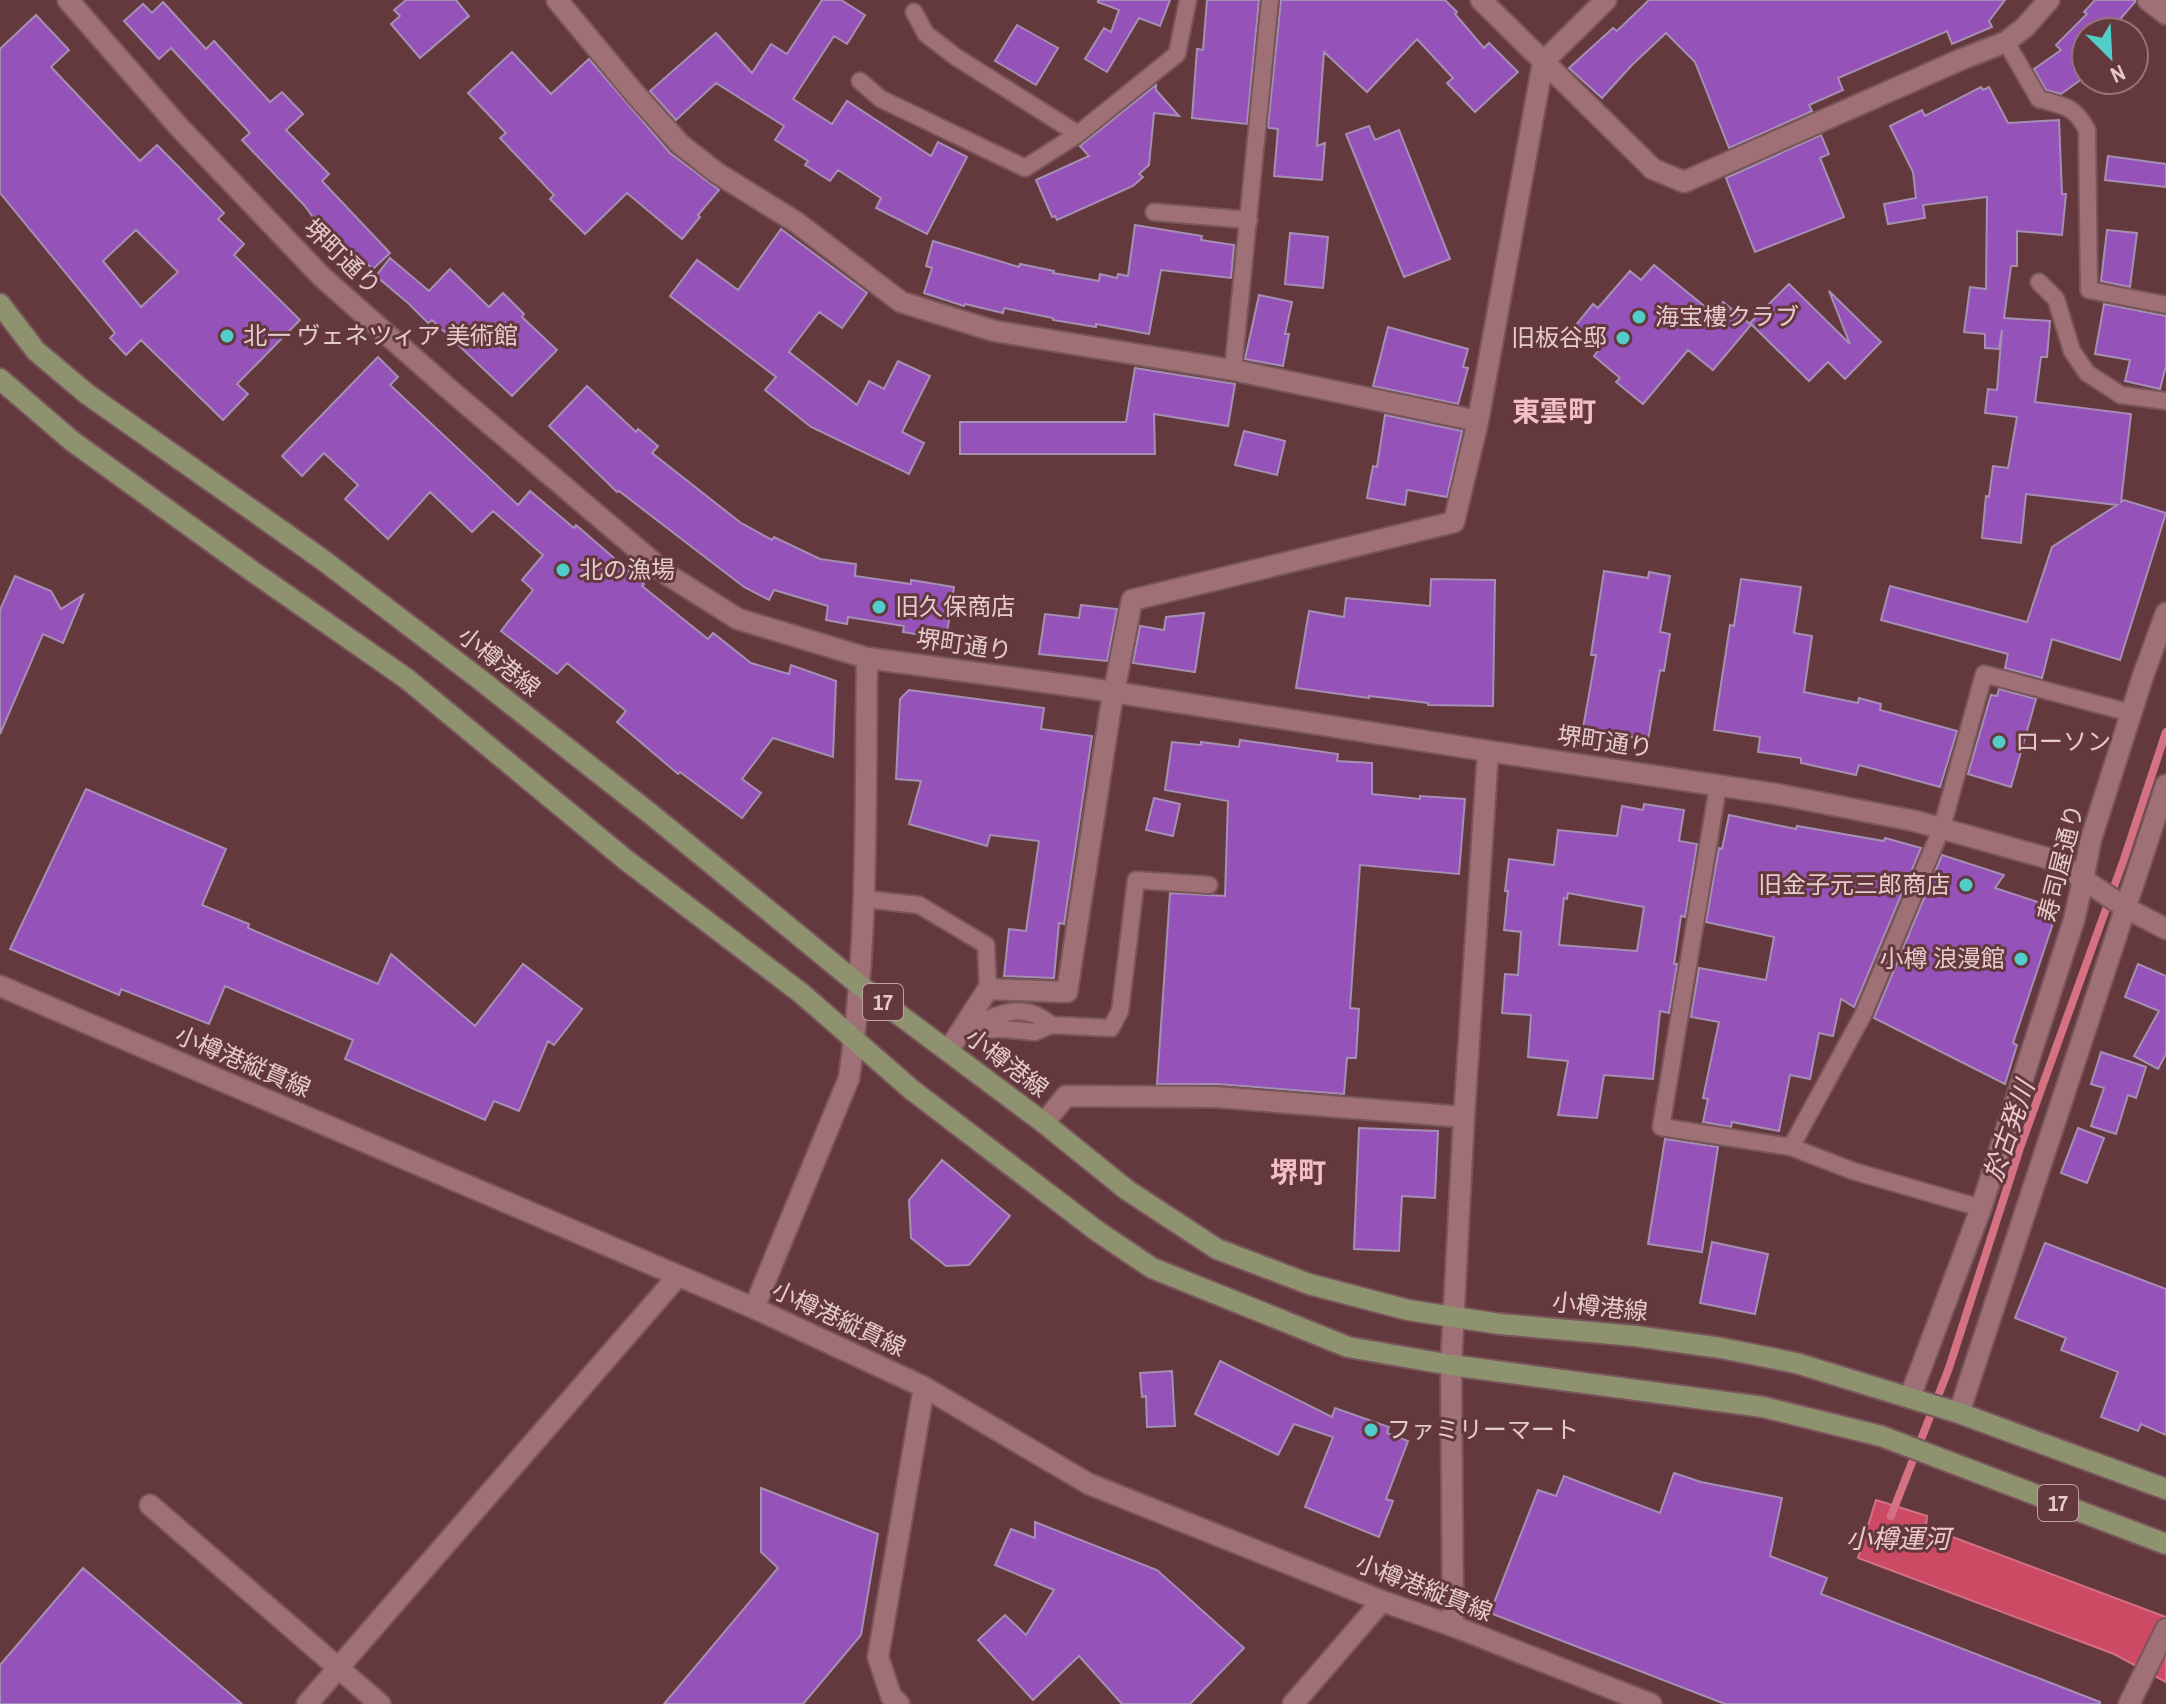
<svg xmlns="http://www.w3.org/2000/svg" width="2166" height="1704" viewBox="0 0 2166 1704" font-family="'Archivo Narrow','Noto Sans JP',sans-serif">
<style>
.water{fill:#cc4a63;stroke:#d47183;stroke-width:2}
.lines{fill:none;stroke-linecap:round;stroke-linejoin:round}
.stream{stroke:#d47183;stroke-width:8}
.building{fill:#9552b9;stroke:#a68fb4;stroke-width:2;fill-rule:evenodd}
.service-casing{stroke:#79565b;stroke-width:20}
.minor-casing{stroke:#79565b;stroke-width:24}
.tertiary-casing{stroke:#79565b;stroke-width:24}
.primary-casing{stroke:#79565b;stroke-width:24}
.service{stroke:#9f7075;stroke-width:16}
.minor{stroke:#9f7075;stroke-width:20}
.tertiary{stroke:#9f7075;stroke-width:20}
.primary{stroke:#8f926e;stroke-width:20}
.poi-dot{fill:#53cdc9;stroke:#63393e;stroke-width:3}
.labels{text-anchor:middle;stroke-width:6;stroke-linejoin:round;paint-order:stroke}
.shield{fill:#63393e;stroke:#be9fa2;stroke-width:2}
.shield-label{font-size:22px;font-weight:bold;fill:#e5cbcd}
.street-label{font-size:24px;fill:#e5cbcd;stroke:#63393e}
.poi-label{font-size:24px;fill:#e5cbcd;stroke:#63393e;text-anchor:start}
.water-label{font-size:26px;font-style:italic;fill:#ecc9cc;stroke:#63393e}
.quarter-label{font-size:28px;font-weight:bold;fill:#f3bfc4;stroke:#63393e}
</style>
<rect width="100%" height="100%" fill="#63393e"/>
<path class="water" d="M1876,1500L1927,1516L1926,1527L2166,1617V1682L2114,1654L1858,1558Z"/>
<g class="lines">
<path class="stream" d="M1891,1516L1949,1368L2020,1148L2124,859L2166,732"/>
</g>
<path class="building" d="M406,0H456L469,16L420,58L391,24L400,16L394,10Z
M822,0H841L865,15L847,44L834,36L793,99L832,124L847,101L931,156L938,142L967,157L927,234L876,208L881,198L838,170L830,181L805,165L808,161L775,140L784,126L716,83L676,120L650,91L716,33L752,73L771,44L787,54Z
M1098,0H1170L1160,26L1139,18L1107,72L1085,59L1104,28L1111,32L1119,10L1098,2Z
M1207,0H1259L1247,124L1192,118L1197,49L1203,50Z
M1281,0H1445L1457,12L1455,14L1484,48L1489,43L1518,72L1475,112L1447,83L1453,78L1417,39L1367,92L1324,52L1317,146L1325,143L1322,180L1274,176L1278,129L1269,128L1268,126Z
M1649,0H2005L1989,21L1992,27L1952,44L1947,31L1838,78L1843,90L1809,105L1812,111L1729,148L1695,62L1666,33L1632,65L1602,98L1569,68L1613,28L1617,31Z
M2095,0H2135V2L2109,32H2086V76L2061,94L2046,90L2034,69L2061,50L2056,45L2087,14L2084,12Z
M163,2L206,49L214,41L270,102L282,92L303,114L286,130L329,174L322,181L390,253L373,269L316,221L304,205L242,140L250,133L171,48L159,59L124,21L143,4L152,13Z
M36,15L69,50L51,67L140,161L157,145L224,213L218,219L244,244L234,255L300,320L237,384L248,394L223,420L141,340L126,355L110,338L115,333L0,193V49ZM136,230L178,272L141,307L103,261Z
M1017,25L1058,48L1036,85L995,61Z
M512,52L551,94L589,59L670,153L719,190L698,215L700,217L682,239L627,193L585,234L550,199L554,195L500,138L506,133L468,93Z
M1156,85V90L1179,116L1154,113L1149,165L1139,174L1143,177L1133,186L1057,220L1055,216L1052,217L1036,180L1089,156L1080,146Z
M1981,87L1983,90L1989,87L2008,123L2059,120L2062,194H2066L2062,235L2017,231V266H2011L2004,318L2050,321L2047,357H2041L2035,402L2131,414L2121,502L2124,500L2166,513L2120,660L2052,639L2042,678L2005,668L2008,654L1881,620L1890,586L2027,622L2052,547L2117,505L2026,494L2021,543L1982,538L1986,496L1989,497L1993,466L2008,468L2017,417L1985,413L1988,389L1997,390L2002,330L1999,349L1985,348V334L1964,332L1970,287L1986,289L1987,197L1923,205L1925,218L1888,224L1884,204L1916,198L1913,172L1890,126L1922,110L1925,116Z
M1369,126L1375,140L1399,130L1450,259L1404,277L1346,134Z
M1821,135L1829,154L1820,158L1844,217L1755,252L1726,178Z
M2108,156L2166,164V187L2105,180Z
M1135,225L1202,236L1201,240L1234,245L1231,278L1161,270L1149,334L1096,324V327L1053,320V318L1004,308L1003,313L965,304L964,306L924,293L932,268L926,266L933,241L1019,267L1020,264L1054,271L1053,273L1099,281L1100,274L1117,278L1118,274L1128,276Z
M781,229L867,293L842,328L819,312L789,352L857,405L869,381L884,389L898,361L930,376L902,432L924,443L909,474L811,427L765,390L776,377L670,296L697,260L738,290Z
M2107,230L2137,233L2130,287L2101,281Z
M1290,233L1328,237L1323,288L1285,284Z
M390,258L429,291L450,269L489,307L503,293L524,314L522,317L557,350L512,396L432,320L428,323L408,303L376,276Z
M1654,265L1714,314L1723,302L1751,325L1713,370L1688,350L1643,404L1616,382L1620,378L1594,356L1601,347L1575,326L1593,304L1598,308L1630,271L1641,280Z
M1789,284L1850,344L1829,291L1881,342L1845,379L1828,362L1809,381L1750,323Z
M1259,295L1292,302L1285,334H1289L1283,366L1245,359Z
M2104,304L2166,316V366L2160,389L2125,381L2130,360L2095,354Z
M1388,327L1468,349L1463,367L1468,368L1458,404L1373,386Z
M378,357L398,377L390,385L518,505L530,491L574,528L576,525L644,584L642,586L708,639L713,633L751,663L789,674L791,665L836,681L833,757L773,738L742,779L761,793L742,818L680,772L678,774L617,722L626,711L567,663L557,674L501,631L533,590L522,580L543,555L493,511L472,532L430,492L388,539L345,499L358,485L324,453L302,476L282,456Z
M1135,368L1235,384L1228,426L1154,414L1155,454H960V422H1126Z
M587,386L636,432L638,429L658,446L652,453L741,523L772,540L774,537L820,559L856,564L855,576L911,584V580L954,587L946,639L903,632L904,626L848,617L847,624L826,620L828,606L774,590L769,600L744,587L619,491L617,492L549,426Z
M1385,415L1462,431L1447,497L1407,490L1405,505L1367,498L1373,466L1377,467Z
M1244,431L1285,441L1277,475L1235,465Z
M1604,571L1648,578L1649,572L1670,576L1660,632L1670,634L1664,671L1660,670L1648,740L1583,728L1596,655H1591Z
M15,576L51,591L61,609L83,595L63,643L43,634L0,734V610Z
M1431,579L1495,580L1493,706L1428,705V703L1369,696V698L1296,688L1309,611L1344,617L1346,598L1430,606Z
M1741,579L1801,587L1794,633L1812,636L1804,692L1858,703L1859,698L1881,704L1880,710L1957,731L1940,787L1859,765L1856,775L1801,763V758L1758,752L1760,737L1714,730L1730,625L1734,626Z
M1081,605L1117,609L1107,661L1039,654L1045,614L1079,618Z
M1204,613L1195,672L1133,663L1140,626L1164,630L1166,617Z
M1999,689L2036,699L2011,787L1968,774L1991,695L1997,696Z
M909,690L1044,708L1041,729L1092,736L1064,924L1059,923L1054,978L1004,976L1009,929L1026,931L1039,841L990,835L987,846L909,824L921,781L896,779L900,699Z
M1240,740L1338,754L1337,761L1372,763V794L1420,799V796L1465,799L1459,874L1360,865L1350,1008L1359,1009L1356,1058H1347L1344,1094L1217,1084H1157L1170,893L1225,896L1228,801L1165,790L1172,742L1201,745V742L1239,747Z
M86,789L226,849L202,905L249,924L248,928L378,984L391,954L475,1026L523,964L582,1009L554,1045L548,1041L519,1111L494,1101L485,1120L345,1059L353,1040L225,986L209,1024L121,989L119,995L10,949Z
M1154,798L1180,804L1173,836L1146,830Z
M1644,804L1684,810L1679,841L1697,844L1685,917L1681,916L1674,964H1677L1669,1013L1660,1011L1653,1079L1604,1075L1597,1118L1558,1115L1568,1061L1528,1057L1531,1015L1502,1013L1505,974L1518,975L1521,932L1504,930L1508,891H1505L1509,859L1554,865L1558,830L1617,836L1622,806L1643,810ZM1568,893L1644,907L1637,951L1559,945L1564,898L1567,899Z
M1729,815L1796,829L1797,826L1884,841L1885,838L1921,848L1854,1007L1841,999L1833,1036L1819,1033L1810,1079L1790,1075L1779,1131L1732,1122L1731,1127L1703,1122L1708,1099L1703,1098L1719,1022L1691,1017L1699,968L1766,980L1774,937L1706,922L1719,848L1722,849Z
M1942,855L2004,875L1995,888L2047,905L2054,920L2013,1043L2017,1045L2005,1084L1874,1018Z
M2138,964L2166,976V1054L2158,1069L2134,1056L2159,1011L2125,997Z
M2101,1052L2146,1067L2136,1098L2128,1095L2116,1134L2091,1126L2104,1088L2091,1084Z
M1359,1128L1438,1131L1435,1198L1402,1196L1399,1251L1354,1249Z
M2078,1128L2104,1138L2087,1183L2061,1173Z
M1665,1139L1718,1147L1702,1252L1648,1244Z
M942,1160L1010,1216L969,1265L946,1266L911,1238L909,1200Z
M1712,1242L1768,1254L1755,1314L1700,1303Z
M2045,1243L2166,1289V1435L2141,1424L2138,1431L2101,1417L2118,1372L2061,1350L2066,1338L2015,1318Z
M1220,1361L1332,1417L1335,1408L1389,1427L1387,1433L1408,1441L1386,1499L1393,1501L1379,1537L1305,1507L1333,1437L1294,1424L1278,1455L1195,1414Z
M1172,1371L1175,1426L1147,1427L1146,1396L1142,1397L1140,1373Z
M1674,1473L1701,1482L1782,1498L1770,1556L1827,1578L1821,1594L2100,1702V1704H1725L1490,1613L1538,1490L1556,1496L1564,1476L1660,1513Z
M761,1488L878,1534L861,1635L803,1704H664L778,1568L761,1552Z
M1035,1522L1157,1570L1244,1648L1190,1704H1122L1079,1656L1033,1700L978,1640L1005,1615L1026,1635L1054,1590L995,1565L1011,1529L1035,1538Z
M83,1568L242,1704H0V1665Z"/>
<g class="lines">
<g class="service-casing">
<path id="service" d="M914,12L926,34L956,57L1078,134
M2006,42L2039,99C2064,106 2075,106 2087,130L2089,290L2166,305
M860,81L881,99L1025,168L1078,134L1177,54L1188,0
M1154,212L1249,220
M2039,282L2056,299L2072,351L2087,373L2121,395L2166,401
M1233,370L1270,0
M1718,786L1661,1127L1791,1147L1853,1171L1981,1208
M864,899L919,905L986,945L988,989
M972,1026C1001,1013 1024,1001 1051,1025
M963,1030L1004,1029L1035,1032L1051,1025L1111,1028L1120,1011L1136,880L1209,885
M1791,1147L1863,1015L1942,827L1984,674L2131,713"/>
</g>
<g class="minor-casing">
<path id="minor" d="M557,0L636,95L680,144L717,173L796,222L901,302L994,331L1233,370L1478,421
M1481,0L1653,169L1684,182L1962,59L2006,42L2025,27L2049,0
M2148,0L2166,14
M948,1051L988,989L1067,992L1110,712L1132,600L1454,522L1478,421L1543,62L1606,0
M1044,1123L1066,1096L1216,1097L1464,1117
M1910,1397L1981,1208L2074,920L2083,880
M1959,1413L2166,785
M150,1505L380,1704
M1453,1626L1451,1365L1464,1117L1488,751
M899,1704L891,1696L878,1657L924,1387"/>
</g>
<g class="tertiary-casing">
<path id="tertiary" d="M68,0L179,127L322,277L450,390L668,575L738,619L867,658L1081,687L1488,751L1776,794L1915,821L2047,858L2065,867L2126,908L2166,929
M2083,880L2091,839L2143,676L2166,613
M0,986L754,1308L924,1387L1089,1484L1382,1601L1453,1626L1651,1704
M754,1308L849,1078C869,939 865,798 867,658
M307,1704L678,1276
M1293,1704L1382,1601
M2129,1704L2166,1629"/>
</g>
<g class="primary-casing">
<path id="primary" d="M0,304L36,351L87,394L323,560L478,678L652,815L858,984L1044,1123L1127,1190L1217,1249L1309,1284L1408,1310L1500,1324L1635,1336L1721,1348L1796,1363L1959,1413L2166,1489
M0,379L72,441L252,571L407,679L626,860L801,993L912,1090L1097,1231L1152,1268L1348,1347L1451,1365L1763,1407L1881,1436L2166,1544"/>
</g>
<use href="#service" class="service"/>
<use href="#minor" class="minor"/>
<use href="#tertiary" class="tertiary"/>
<use href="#primary" class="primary"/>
</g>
<g class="poi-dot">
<circle cx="1639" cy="317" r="8"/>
<circle cx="227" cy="336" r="8"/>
<circle cx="1623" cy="338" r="8"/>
<circle cx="563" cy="570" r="8"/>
<circle cx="879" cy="607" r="8"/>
<circle cx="1999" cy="742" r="8"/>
<circle cx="1966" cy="885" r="8"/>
<circle cx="2021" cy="959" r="8"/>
<circle cx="1371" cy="1430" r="8"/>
</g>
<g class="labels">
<g class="shield">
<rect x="863" y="984" width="40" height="36" rx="6"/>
<rect x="2038" y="1485" width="40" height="36" rx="6"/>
</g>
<g class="shield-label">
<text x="883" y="1010">17</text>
<text x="2058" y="1511">17</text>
</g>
<g class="street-label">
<text transform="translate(342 257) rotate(44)" y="8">堺町通り</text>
<text transform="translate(964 645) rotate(8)" y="8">堺町通り</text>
<text transform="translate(499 662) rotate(38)" y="8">小樽港線</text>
<text transform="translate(1605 742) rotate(8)" y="8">堺町通り</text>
<text transform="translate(2061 863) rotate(-76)" y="8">寿司屋通り</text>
<text transform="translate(243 1062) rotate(23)" y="8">小樽港縦貫線</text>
<text transform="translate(1007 1063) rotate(37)" y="8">小樽港線</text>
<text transform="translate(1600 1307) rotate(6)" y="8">小樽港線</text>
<text transform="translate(839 1319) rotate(25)" y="8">小樽港縦貫線</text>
<text transform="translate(1424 1588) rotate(21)" y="8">小樽港縦貫線</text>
</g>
<g class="poi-label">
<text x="1655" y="325">海宝樓クラブ</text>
<text x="243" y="344">北一 ヴェネツィア 美術館</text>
<text x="1607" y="346" text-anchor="end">旧板谷邸</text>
<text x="579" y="578">北の漁場</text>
<text x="895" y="615">旧久保商店</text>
<text x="2015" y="750">ローソン</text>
<text x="1950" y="893" text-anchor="end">旧金子元三郎商店</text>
<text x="2005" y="967" text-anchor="end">小樽 浪漫館</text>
<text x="1387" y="1438">ファミリーマート</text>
</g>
<g class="water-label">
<text transform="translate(2009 1131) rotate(-71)" y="9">於古発川</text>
<text x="1898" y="1548">小樽運河</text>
</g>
<g class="quarter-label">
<text x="1554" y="421">東雲町</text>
<text x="1298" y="1182">堺町</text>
</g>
</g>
<g transform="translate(2110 56) rotate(156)"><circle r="38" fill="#63393e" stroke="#977377" stroke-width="2"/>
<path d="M0-6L14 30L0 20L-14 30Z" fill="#53cdc9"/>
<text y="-12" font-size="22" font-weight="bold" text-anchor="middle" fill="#e5cbcd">N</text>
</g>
</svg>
